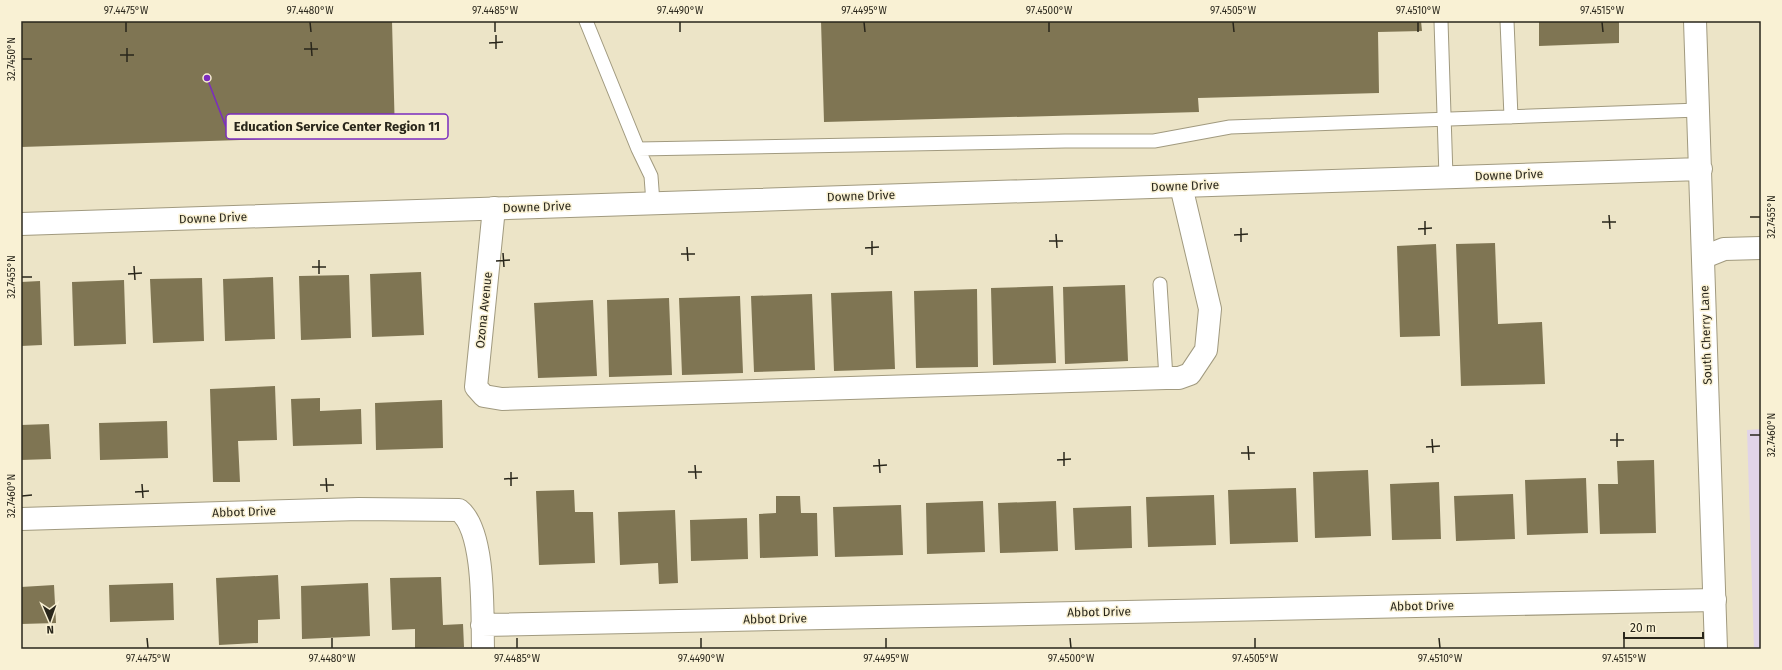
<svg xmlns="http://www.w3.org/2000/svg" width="1782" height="670" viewBox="0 0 1782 670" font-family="'Fira Sans',sans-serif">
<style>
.education{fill:#e1d4e8}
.building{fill:#7f7553}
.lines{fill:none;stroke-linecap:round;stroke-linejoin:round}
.lane-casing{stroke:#a19a7f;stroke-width:15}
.street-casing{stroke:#a19a7f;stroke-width:24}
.secondary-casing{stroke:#a19a7f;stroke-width:24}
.lane{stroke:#fff;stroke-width:13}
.street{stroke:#fff;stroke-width:22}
.secondary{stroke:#fff;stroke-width:22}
.ticks{fill:none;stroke:#29261b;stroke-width:1.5}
.labels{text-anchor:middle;stroke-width:3;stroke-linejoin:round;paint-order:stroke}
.street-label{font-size:12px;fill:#29261b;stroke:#f9f1d4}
.leader{fill:none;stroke:#7b2cbf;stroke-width:1.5}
.callout-dot{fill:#7b2cbf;stroke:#f9f1d4;stroke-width:1.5}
.callout{fill:#f9f1d4;stroke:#7b2cbf;stroke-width:1.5}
.callout-label{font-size:13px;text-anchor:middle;font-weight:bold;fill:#29261b}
.neatline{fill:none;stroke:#29261b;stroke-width:1.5}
.ticks-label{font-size:10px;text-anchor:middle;fill:#29261b}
</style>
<rect width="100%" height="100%" fill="#ece4c7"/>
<path class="education" d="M1761,429V649H1754L1747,430Z"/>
<path class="building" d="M21,21H392L395,135L21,147Z
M821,21H1421L1422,31L1378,32L1379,93L1198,98L1199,112L824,122Z
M1539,21H1619V43L1539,46Z
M1495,243L1498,324L1542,322L1545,384L1461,386L1456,244Z
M1436,244L1440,336L1400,337L1397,246Z
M421,272L424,335L372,337L370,274Z
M349,275L351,338L301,340L299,276Z
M273,277L275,339L225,341L223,279Z
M202,278L204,341L153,343L150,279Z
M124,280L126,344L74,346L72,282Z
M40,281L42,345L21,346V282Z
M1125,285L1128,361L1065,364L1063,287Z
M1053,286L1056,363L993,365L991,288Z
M977,289L978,367L916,368L914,291Z
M892,291L895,369L834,371L831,293Z
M812,294L815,370L754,372L751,296Z
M740,296L743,373L682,375L679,298Z
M669,298L672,375L609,377L607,300Z
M593,300L597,376L538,378L534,303Z
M275,386L277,440L238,441L240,482H213L210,389Z
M320,398V411L361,409L362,444L293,446L291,399Z
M442,400L443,448L376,450L375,403Z
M167,421L168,458L100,460L99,423Z
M49,424L51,459L21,460V425Z
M1654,460L1656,533L1600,534L1598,484H1618L1617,461Z
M1368,470L1371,536L1315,538L1313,472Z
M1586,478L1588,533L1527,535L1525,480Z
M1439,482L1441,539L1392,540L1390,484Z
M1296,488L1298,542L1230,544L1228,490Z
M574,490L575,512H593L595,563L539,565L536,491Z
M1513,494L1515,539L1456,541L1454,496Z
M1214,495L1216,545L1148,547L1146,497Z
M776,496H800L801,513H817L818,556L760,558L759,514L776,513Z
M983,501L985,552L927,554L926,503Z
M1056,501L1058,551L1000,553L998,503Z
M901,505L903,555L835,557L833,507Z
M1131,506L1132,548L1075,550L1073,508Z
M675,510L678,583L659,584L658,563L620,565L618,512Z
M747,518L748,559L691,561L690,520Z
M278,575L280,619L258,620V643L219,645L216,578Z
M441,577L443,625L463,624L464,647L415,648V629L392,630L390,578Z
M173,583L174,620L110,622L109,585Z
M368,583L370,636L302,639L301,586Z
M54,585L56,623L21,624V587Z"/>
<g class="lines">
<g class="lane-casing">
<path id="lane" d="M586,21L638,149L651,176L653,203
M1441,21L1446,177
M1507,21L1511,117
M638,149L1065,141H1154L1230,127L1699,110
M1160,284L1166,378"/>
</g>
<g class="street-casing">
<path id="street" d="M494,208L476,387L484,396L502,399L1166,378H1179L1190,374L1206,350L1210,309L1181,186
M1704,257L1724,249L1761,248
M21,519L359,509L459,510C486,531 482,616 483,649
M482,625L1715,600"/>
</g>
<g class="secondary-casing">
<path id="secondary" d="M1695,21L1716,649
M21,224L1701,169"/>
</g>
<use href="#lane" class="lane"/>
<use href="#street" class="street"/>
<use href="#secondary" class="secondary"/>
</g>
<path class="ticks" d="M126,22V32M310,22L311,32M495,22V32M680,22V32M864,22L865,32M1049,22V32M1233,22L1234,32M1418,22V32M1602,22L1603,32M496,35V49M311,42L312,56M489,43L503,42M127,48V62M304,49H318M120,55H134M22,59H32M1609,215L1610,229M1750,217H1760M1425,221V235M1602,222H1616M1241,228V242M1418,229L1432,228M1056,234L1057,248M1234,235L1248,234M872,241V255M1049,241H1063M687,247L688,261M865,248L879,247M503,253L504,267M681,254H695M319,260V274M496,261L510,260M134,266L135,280M312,267H326M128,274L142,273M22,277H32M1617,433V447M1750,435H1760M1432,439L1433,453M1610,440H1624M1248,446L1249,460M1426,447L1440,446M1064,452V466M1241,453H1255M879,459L880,473M1057,460L1071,459M695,465L696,479M873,466L887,465M511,472V486M688,472H702M326,478L327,492M504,479L518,478M142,484L143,498M320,485H334M135,492L149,491M22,496L32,495M147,638L148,648M332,638V648M517,638V648M701,638V648M886,638V648M1070,638L1071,648M1255,638V648M1439,638L1440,648M1624,638V648"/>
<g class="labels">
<g class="street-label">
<text transform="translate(1509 175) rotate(-2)" y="4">Downe Drive</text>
<text transform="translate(1185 186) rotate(-2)" y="4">Downe Drive</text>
<text transform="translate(861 196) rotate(-2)" y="4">Downe Drive</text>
<text transform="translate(537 207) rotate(-2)" y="4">Downe Drive</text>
<text transform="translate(213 218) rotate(-2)" y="4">Downe Drive</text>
<text transform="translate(484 310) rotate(-84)" y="4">Ozona Avenue</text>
<text transform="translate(1706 335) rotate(-92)" y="4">South Cherry Lane</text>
<text transform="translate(244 512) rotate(-2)" y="4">Abbot Drive</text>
<text transform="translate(1422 606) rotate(-1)" y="4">Abbot Drive</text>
<text transform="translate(1099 612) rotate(-1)" y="4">Abbot Drive</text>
<text transform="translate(775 619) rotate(-1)" y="4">Abbot Drive</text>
</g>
</g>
<path class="leader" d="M207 78L226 127"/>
<circle class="callout-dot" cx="207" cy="78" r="4"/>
<rect class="callout" x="226" y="114" width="222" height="25" rx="4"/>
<g class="callout-label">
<text x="337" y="131">Education Service Center Region 11</text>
</g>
<rect width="1782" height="670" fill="none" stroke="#f9f1d4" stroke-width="44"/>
<g transform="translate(50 620) rotate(178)" stroke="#f9f1d4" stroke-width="3" paint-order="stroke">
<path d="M0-3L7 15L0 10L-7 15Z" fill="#29261b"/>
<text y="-6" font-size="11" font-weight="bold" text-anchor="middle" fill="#29261b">N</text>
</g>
<path d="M1624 632v6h79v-6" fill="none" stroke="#29261b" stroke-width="2"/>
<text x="1630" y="632" font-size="12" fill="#29261b" stroke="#f9f1d4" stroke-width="3" paint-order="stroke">20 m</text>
<rect x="22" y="22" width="1738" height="626" class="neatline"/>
<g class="ticks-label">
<text x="126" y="14">97.4475°W</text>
<text x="310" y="14">97.4480°W</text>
<text x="495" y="14">97.4485°W</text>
<text x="680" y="14">97.4490°W</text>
<text x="864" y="14">97.4495°W</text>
<text x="1049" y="14">97.4500°W</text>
<text x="1233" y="14">97.4505°W</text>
<text x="1418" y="14">97.4510°W</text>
<text x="1602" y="14">97.4515°W</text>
<text transform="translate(11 59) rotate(-90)" y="4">32.7450°N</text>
<text transform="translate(1771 217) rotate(-90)" y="4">32.7455°N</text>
<text transform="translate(11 277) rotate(-90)" y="4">32.7455°N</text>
<text transform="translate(1771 435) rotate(-90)" y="4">32.7460°N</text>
<text transform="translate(11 496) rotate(-90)" y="4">32.7460°N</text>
<text x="148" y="662">97.4475°W</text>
<text x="332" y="662">97.4480°W</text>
<text x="517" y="662">97.4485°W</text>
<text x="701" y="662">97.4490°W</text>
<text x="886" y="662">97.4495°W</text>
<text x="1071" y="662">97.4500°W</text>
<text x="1255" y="662">97.4505°W</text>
<text x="1440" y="662">97.4510°W</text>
<text x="1624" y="662">97.4515°W</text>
</g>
</svg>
